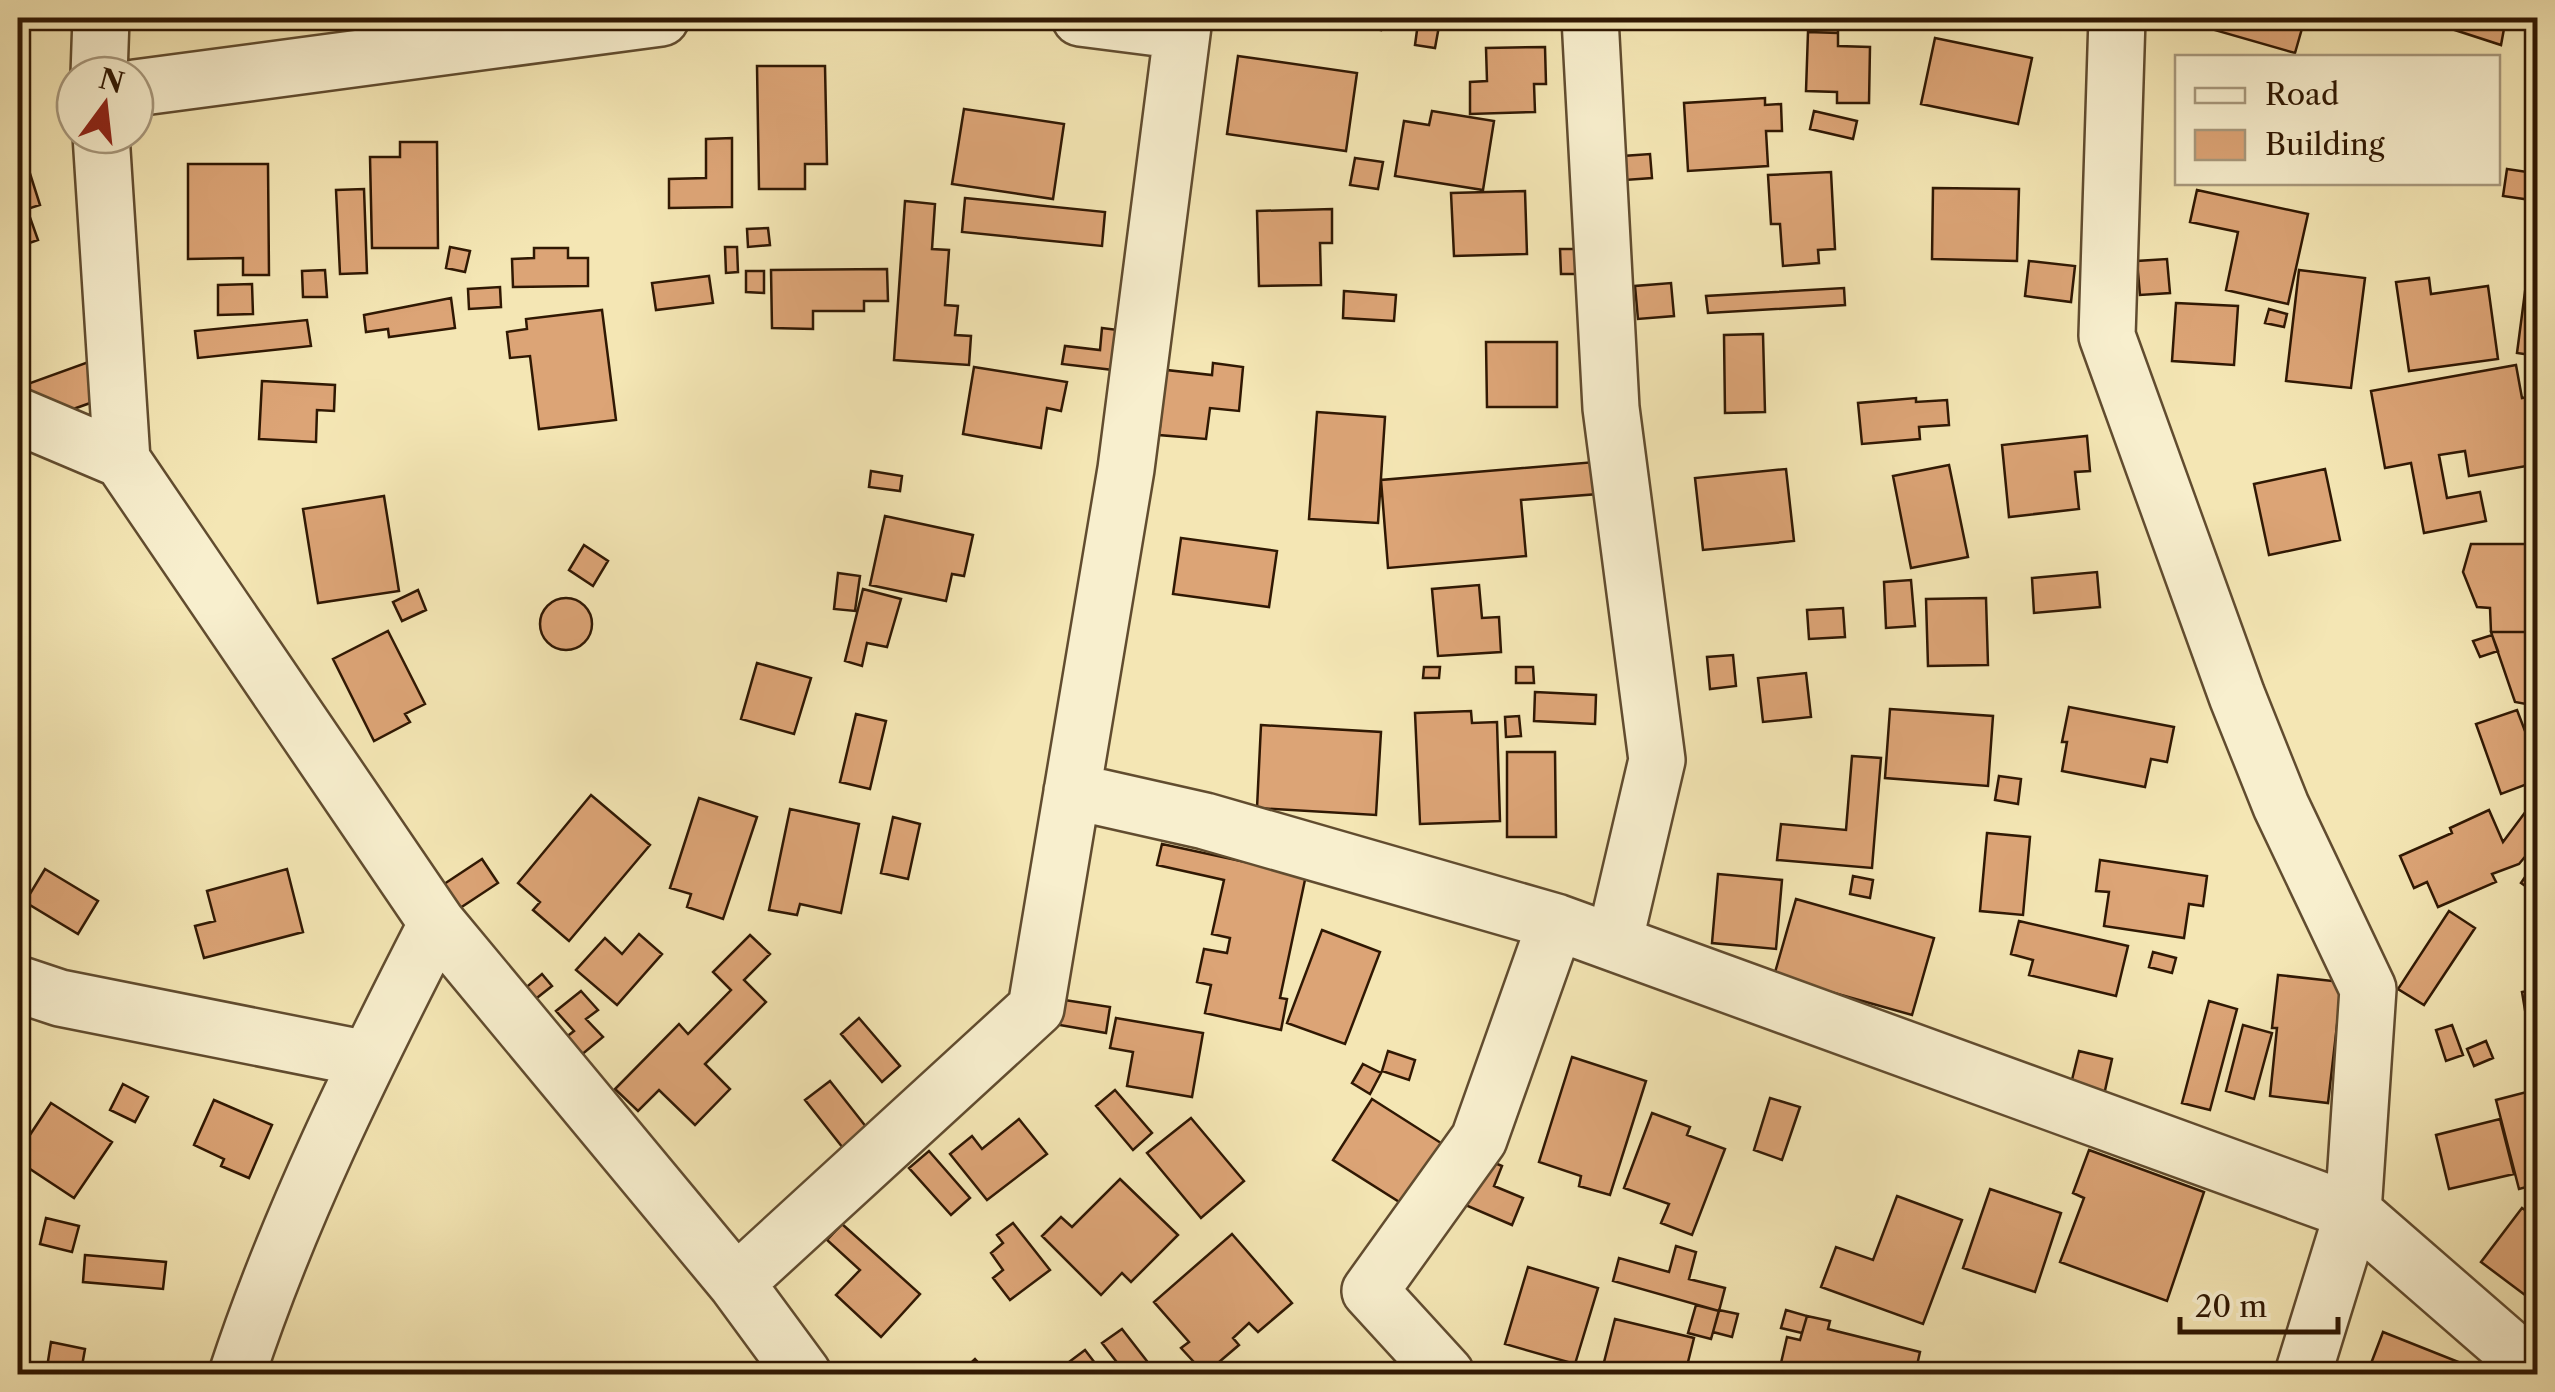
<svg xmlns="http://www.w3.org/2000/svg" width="2555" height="1392" viewBox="0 0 2555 1392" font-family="'Libre Caslon Text',serif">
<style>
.building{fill:#dca476;stroke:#301803;stroke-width:2.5}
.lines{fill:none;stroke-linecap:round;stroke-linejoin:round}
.minor-casing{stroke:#614c2f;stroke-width:60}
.minor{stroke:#f8efce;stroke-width:55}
</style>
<rect width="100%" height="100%" fill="#f4e6b4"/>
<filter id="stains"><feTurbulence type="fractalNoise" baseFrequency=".002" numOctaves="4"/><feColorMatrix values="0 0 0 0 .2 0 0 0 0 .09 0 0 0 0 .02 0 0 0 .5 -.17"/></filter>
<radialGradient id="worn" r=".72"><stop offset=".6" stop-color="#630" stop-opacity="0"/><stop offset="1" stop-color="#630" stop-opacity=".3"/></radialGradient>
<path class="building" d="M1310,18H1383L1381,30Z
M1808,18H1838V33L1808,32Z
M2214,18H2305L2295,53L2211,29Z
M2427,18H2506L2501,45L2427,21Z
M1418,23L1439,26L1435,48L1415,45Z
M1808,32L1838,33V46L1870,47L1869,103H1837V92L1806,91Z
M1935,38L2032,58L2018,124L1921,104Z
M1545,47L1546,84H1534L1535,112L1470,114V82L1487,81L1486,48Z
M1238,56L1357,73L1346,151L1227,134Z
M757,66H825L827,164H805V189H759Z
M1765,98V105L1781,104L1782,131H1766L1768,166L1688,171L1684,103Z
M964,109L1064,124L1053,199L952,184Z
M1432,111L1494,121L1483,190L1395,176L1404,121L1429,125Z
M1814,111L1857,121L1853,139L1810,129Z
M732,138V207L669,208V179L706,178V139Z
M400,142H437L438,248H372L370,157H400Z
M1650,154L1652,178L1625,180L1623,156Z
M1355,158L1383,162L1378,189L1350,185Z
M26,161L40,205L27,209L38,240L18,247V164Z
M188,164H268L269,275H243V258L188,259Z
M2507,169L2534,173L2531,200L2503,196Z
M1831,172L1835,249L1818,250L1819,263L1783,266L1780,224H1771L1768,175Z
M1933,188L2019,189L2017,261L1932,259Z
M364,189L367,273L340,274L336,190Z
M2197,190L2308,214L2288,304L2226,290L2238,232L2190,222Z
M1525,191L1527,254L1454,256L1451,193Z
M965,198L1105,212L1102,246L962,232Z
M905,201L935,204L932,249L949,250L945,305L958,306L955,335L971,336L969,365L894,360Z
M1332,209V243H1320L1321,285L1259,286L1257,211Z
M768,228L770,245L748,247L747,229Z
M2532,238H2538V356L2517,353Z
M450,247L470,251L465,272L446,268Z
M725,247H737L738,272L726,273Z
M534,248H568V258H588V286L513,287L512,259L534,258Z
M1560,249H1581L1582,274H1561Z
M2167,259L2170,293L2140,295L2137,261Z
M2029,261L2075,266L2071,302L2025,296Z
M887,269L888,301H864V311H813V329L772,328L771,270Z
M325,270L327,297H303L302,271Z
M2299,270L2365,278L2351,388L2286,381Z
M746,271H764V293L746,292Z
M709,276L713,303L656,310L652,283Z
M2429,278L2431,294L2488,286L2498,359L2409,371L2396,282Z
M1671,283L1674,316L1638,319L1635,286Z
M252,284L253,314L218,315V285Z
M500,287L501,307L469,309L468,289Z
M1844,288L1845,305L1708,313L1706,296Z
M1344,291L1396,295L1394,321L1343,318Z
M451,298L455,328L389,337L388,329L366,332L364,315Z
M2176,303L2238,306L2234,365L2172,361Z
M2269,309L2287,314L2284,327L2265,323Z
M602,310L616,420L539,429L530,356L510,358L507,332L527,329L526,319Z
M307,320L311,346L198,358L195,331Z
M1102,328L1126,331L1122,371L1062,364L1065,346L1100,350Z
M1763,334L1765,412L1725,413L1724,335Z
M1486,342H1557V407H1487Z
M94,360L93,402L62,413L22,386Z
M1213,363L1243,367L1239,411L1210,408L1206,439L1159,435L1166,370L1212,375Z
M2516,365L2522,398L2538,395V464L2469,476L2465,451L2439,455L2447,498L2480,492L2486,521L2424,533L2411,463L2385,468L2371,391Z
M974,367L1067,382L1061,411L1047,408L1041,448L963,434Z
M262,381L335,385L334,411L317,410L316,442L259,439Z
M1916,398V402L1947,400L1949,425L1919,427L1920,439L1862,444L1858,403Z
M1317,412L1385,417L1378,523L1309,519Z
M2087,436L2090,471L2075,472L2079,509L2009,517L2002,445Z
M1595,462L1598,494L1521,500L1526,556L1388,568L1381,480Z
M1949,465L1968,557L1911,568L1893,476Z
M1786,469L1794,541L1703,550L1695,478Z
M2325,469L2340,540L2269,555L2254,484Z
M871,471L902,476L900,491L869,487Z
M384,496L399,591L318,603L303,509Z
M885,516L973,535L964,576L952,574L946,601L870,585Z
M1181,538L1277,551L1269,607L1173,594Z
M2471,544H2536L2538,632H2491L2490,608L2477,607L2463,572Z
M584,545L608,561L593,586L569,570Z
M2097,572L2100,607L2034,613L2032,578Z
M838,573L860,576L855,611L834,609Z
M1911,580L1915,626L1886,628L1884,582Z
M1479,585L1482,618L1499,617L1501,652L1438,656L1432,589Z
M863,589L901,599L887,647L867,643L862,666L845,661Z
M418,590L426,610L402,621L393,602Z
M540 624a26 26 0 1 1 52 0a26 26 0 1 1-52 0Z
M1986,598L1988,665L1928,666L1926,599Z
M1843,608L1845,637L1809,639L1807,610Z
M388,631L425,704L405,714L410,722L374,741L333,659Z
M2491,632H2538V726H2534L2537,706L2515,702Z
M2492,635L2498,651L2480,657L2473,641Z
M1733,655L1736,686L1710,689L1707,657Z
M757,663L811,678L794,734L741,719Z
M1424,667H1440L1439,678H1423Z
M1516,667H1533L1534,683H1516Z
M1806,673L1811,717L1763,722L1758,678Z
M1535,692L1596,695L1595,724L1534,721Z
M2069,707L2174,727L2167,762L2151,759L2145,787L2062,771L2067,742H2062Z
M1890,709L1993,716L1988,786L1885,778Z
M2517,710L2538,765V780L2501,794L2476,724Z
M1471,711L1472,723L1497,722L1500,821L1420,824L1415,713Z
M856,714L886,721L870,789L840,782Z
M1519,716L1521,736L1506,737L1505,717Z
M1261,725L1381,732L1376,815L1257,808Z
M1507,752H1555L1556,837H1507Z
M1852,756L1881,758L1872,868L1777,860L1781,824L1846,830Z
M1999,776L2021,779L2018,804L1995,800Z
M591,795L650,845L569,941L533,910L540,902L518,883Z
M2538,795V841L2519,864L2492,874L2496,882L2438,907L2427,882L2414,888L2400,856L2452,833L2450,828L2489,810L2503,842Z
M699,798L757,817L723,919L687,907L691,894L670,888Z
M790,809L859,824L841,913L800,904L797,915L769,910Z
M893,817L920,824L908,879L881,873Z
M1987,833L2030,837L2023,915L1980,911Z
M1162,844L1306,875L1280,998L1287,999L1281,1030L1205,1013L1211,985L1197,982L1204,949L1227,953L1230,938L1212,934L1224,880L1157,865Z
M2538,858V895L2521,883Z
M482,859L498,883L451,914L435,890Z
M2100,860L2207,876L2203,906L2189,904L2184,938L2104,926L2109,892L2096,891Z
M45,869L98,901L78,934L25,902Z
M287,869L303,932L204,958L195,926L215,921L207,891Z
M1718,874L1782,880L1776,949L1712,943Z
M1853,876L1873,880L1870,898L1850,894Z
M1796,899L1934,938L1912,1015L1774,976Z
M2449,911L2475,928L2424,1005L2398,989Z
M2019,921L2128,946L2116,996L2029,975L2033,960L2011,954Z
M1322,930L1380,952L1345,1044L1287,1023Z
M639,934L662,954L617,1005L576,970L605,938L622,954Z
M750,935L770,954L744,980L766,1002L705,1064L730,1089L695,1125L659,1090L638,1111L615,1089L679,1024L688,1034L731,990L713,972Z
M2153,952L2176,958L2172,973L2149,967Z
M542,974L552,986L533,1001L523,990Z
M2278,975L2342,982L2328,1103L2270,1096L2277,1028H2272Z
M2538,989V1082H2537L2522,992Z
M581,991L598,1010L586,1019L603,1037L580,1056L565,1038L574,1031L556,1011Z
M1058,999L1110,1007L1106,1033L1054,1024Z
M2209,1001L2237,1009L2210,1110L2182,1103Z
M859,1018L900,1066L882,1082L841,1034Z
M1116,1018L1203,1033L1192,1097L1127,1086L1133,1052L1110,1048Z
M2243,1025L2272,1033L2254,1099L2226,1091Z
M2452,1025L2463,1055L2446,1061L2436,1030Z
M2486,1041L2493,1058L2474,1066L2467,1049Z
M1388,1051L1415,1060L1409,1080L1382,1071Z
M2079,1051L2112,1059L2104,1095L2070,1088Z
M1572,1057L1646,1081L1610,1195L1579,1186L1581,1176L1539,1162Z
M1363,1064L1381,1073L1370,1094L1352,1083Z
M830,1081L867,1128L843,1148L805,1100Z
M123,1084L148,1097L135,1122L110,1110Z
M2538,1089V1184L2519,1189L2496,1100Z
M1115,1090L1152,1133L1133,1150L1096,1106Z
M1770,1098L1800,1107L1782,1160L1754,1150Z
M1372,1099L1452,1150L1412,1210L1333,1160Z
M214,1100L272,1125L249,1178L221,1166L224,1159L194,1145Z
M51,1103L112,1142L74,1198L18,1161V1153Z
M1652,1113L1690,1127L1687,1135L1725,1149L1692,1235L1661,1223L1669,1204L1624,1188Z
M1191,1118L1244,1181L1201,1218L1147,1153Z
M1019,1119L1047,1154L987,1200L950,1154L972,1136L982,1149Z
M2500,1119L2514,1174L2449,1189L2436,1135Z
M2089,1150L2204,1192L2167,1301L2060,1262L2084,1198L2073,1193Z
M929,1151L970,1198L951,1215L909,1168Z
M1483,1158L1502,1166L1494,1186L1523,1198L1512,1225L1456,1201Z
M1120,1179L1178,1235L1131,1282L1122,1273L1101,1295L1042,1236L1061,1217L1072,1227Z
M1990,1189L2061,1213L2035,1292L1963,1268Z
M1897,1196L1962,1220L1923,1324L1821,1287L1836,1247L1873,1260Z
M2522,1208L2538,1219V1286L2529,1298L2481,1262Z
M18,1211L27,1214L21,1242L18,1241Z
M46,1218L79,1226L72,1252L40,1244Z
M1013,1223L1050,1270L1010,1300L993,1278L1003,1270L991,1253L1003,1243L997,1235Z
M842,1224L920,1294L881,1337L836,1295L860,1270L827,1240Z
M1232,1234L1292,1303L1258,1332L1249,1323L1233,1338L1239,1345L1205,1374L1181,1348L1189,1342L1154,1302Z
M1676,1246L1696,1252L1689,1279L1725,1288L1719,1311L1613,1281L1619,1258L1669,1272Z
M85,1255L166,1262L163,1289L83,1282Z
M1528,1267L1598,1288L1575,1364L1505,1344Z
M1696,1305L1719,1311L1711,1339L1688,1333Z
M1719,1310L1738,1314L1732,1337L1713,1332Z
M1786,1310L1807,1316L1802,1333L1781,1328Z
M1807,1316L1830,1321L1828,1329L1920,1352L1915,1374H1831L1832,1368L1821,1365L1819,1372L1781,1363L1787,1337L1800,1340Z
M1615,1319L1694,1338L1685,1374H1601Z
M1122,1329L1157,1374H1126L1102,1343Z
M2383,1332L2461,1363L2457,1374H2367Z
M51,1342L85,1349L82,1366L121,1374H46Z
M1085,1350L1098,1367L1088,1374H1072L1076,1372L1069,1362Z
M975,1359L989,1374H959Z"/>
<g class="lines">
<g class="minor-casing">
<path id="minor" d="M1080,18L1182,31
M1590,18L1611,408L1657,760L1614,943
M2117,18L2107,336L2237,696L2281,806L2368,989L2353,1212L2303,1374
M99,75L101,18
M135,88L661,18
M101,135L122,460
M18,416L122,460L437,923L736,1283L803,1374
M1072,791L1205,821L1556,922L2353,1212L2538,1373
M18,984L60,998L367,1059
M736,1283L1036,1008L1126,469L1184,18
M237,1374C288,1219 362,1069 437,923
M1446,1374L1370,1291L1479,1139L1556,922"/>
</g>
<use href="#minor" class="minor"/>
</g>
<rect width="2555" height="1392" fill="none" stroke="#f4e6b4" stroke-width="60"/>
<rect x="20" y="20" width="2515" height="1352" fill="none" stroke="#301803" stroke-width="5"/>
<rect x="30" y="30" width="2495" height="1332" fill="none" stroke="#301803" stroke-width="2.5"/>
<rect x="2175" y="55" width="325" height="130" fill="#f8efce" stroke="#a8997d" stroke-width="2.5"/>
<rect x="2195" y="88" width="50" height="15" fill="#f8efce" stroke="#a8997d" stroke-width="2.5"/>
<text x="2265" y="105" font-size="30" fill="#301803">Road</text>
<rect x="2195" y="130" width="50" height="30" fill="#dca476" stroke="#a8997d" stroke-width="2.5"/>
<text x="2265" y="155" font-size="30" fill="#301803">Building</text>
<g transform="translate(105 105) rotate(15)"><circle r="48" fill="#f8efce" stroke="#a8997d" stroke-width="2.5"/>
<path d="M0-8L18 38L0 25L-18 38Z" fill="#8f2418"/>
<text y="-15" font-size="28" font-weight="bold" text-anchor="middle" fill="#301803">N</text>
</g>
<path d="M2180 1317v15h158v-15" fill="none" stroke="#301803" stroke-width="5"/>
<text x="2195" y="1317" font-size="30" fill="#301803" stroke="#f8efce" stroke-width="8" paint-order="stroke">20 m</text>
<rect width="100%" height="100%" filter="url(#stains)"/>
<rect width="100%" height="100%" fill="url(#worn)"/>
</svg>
